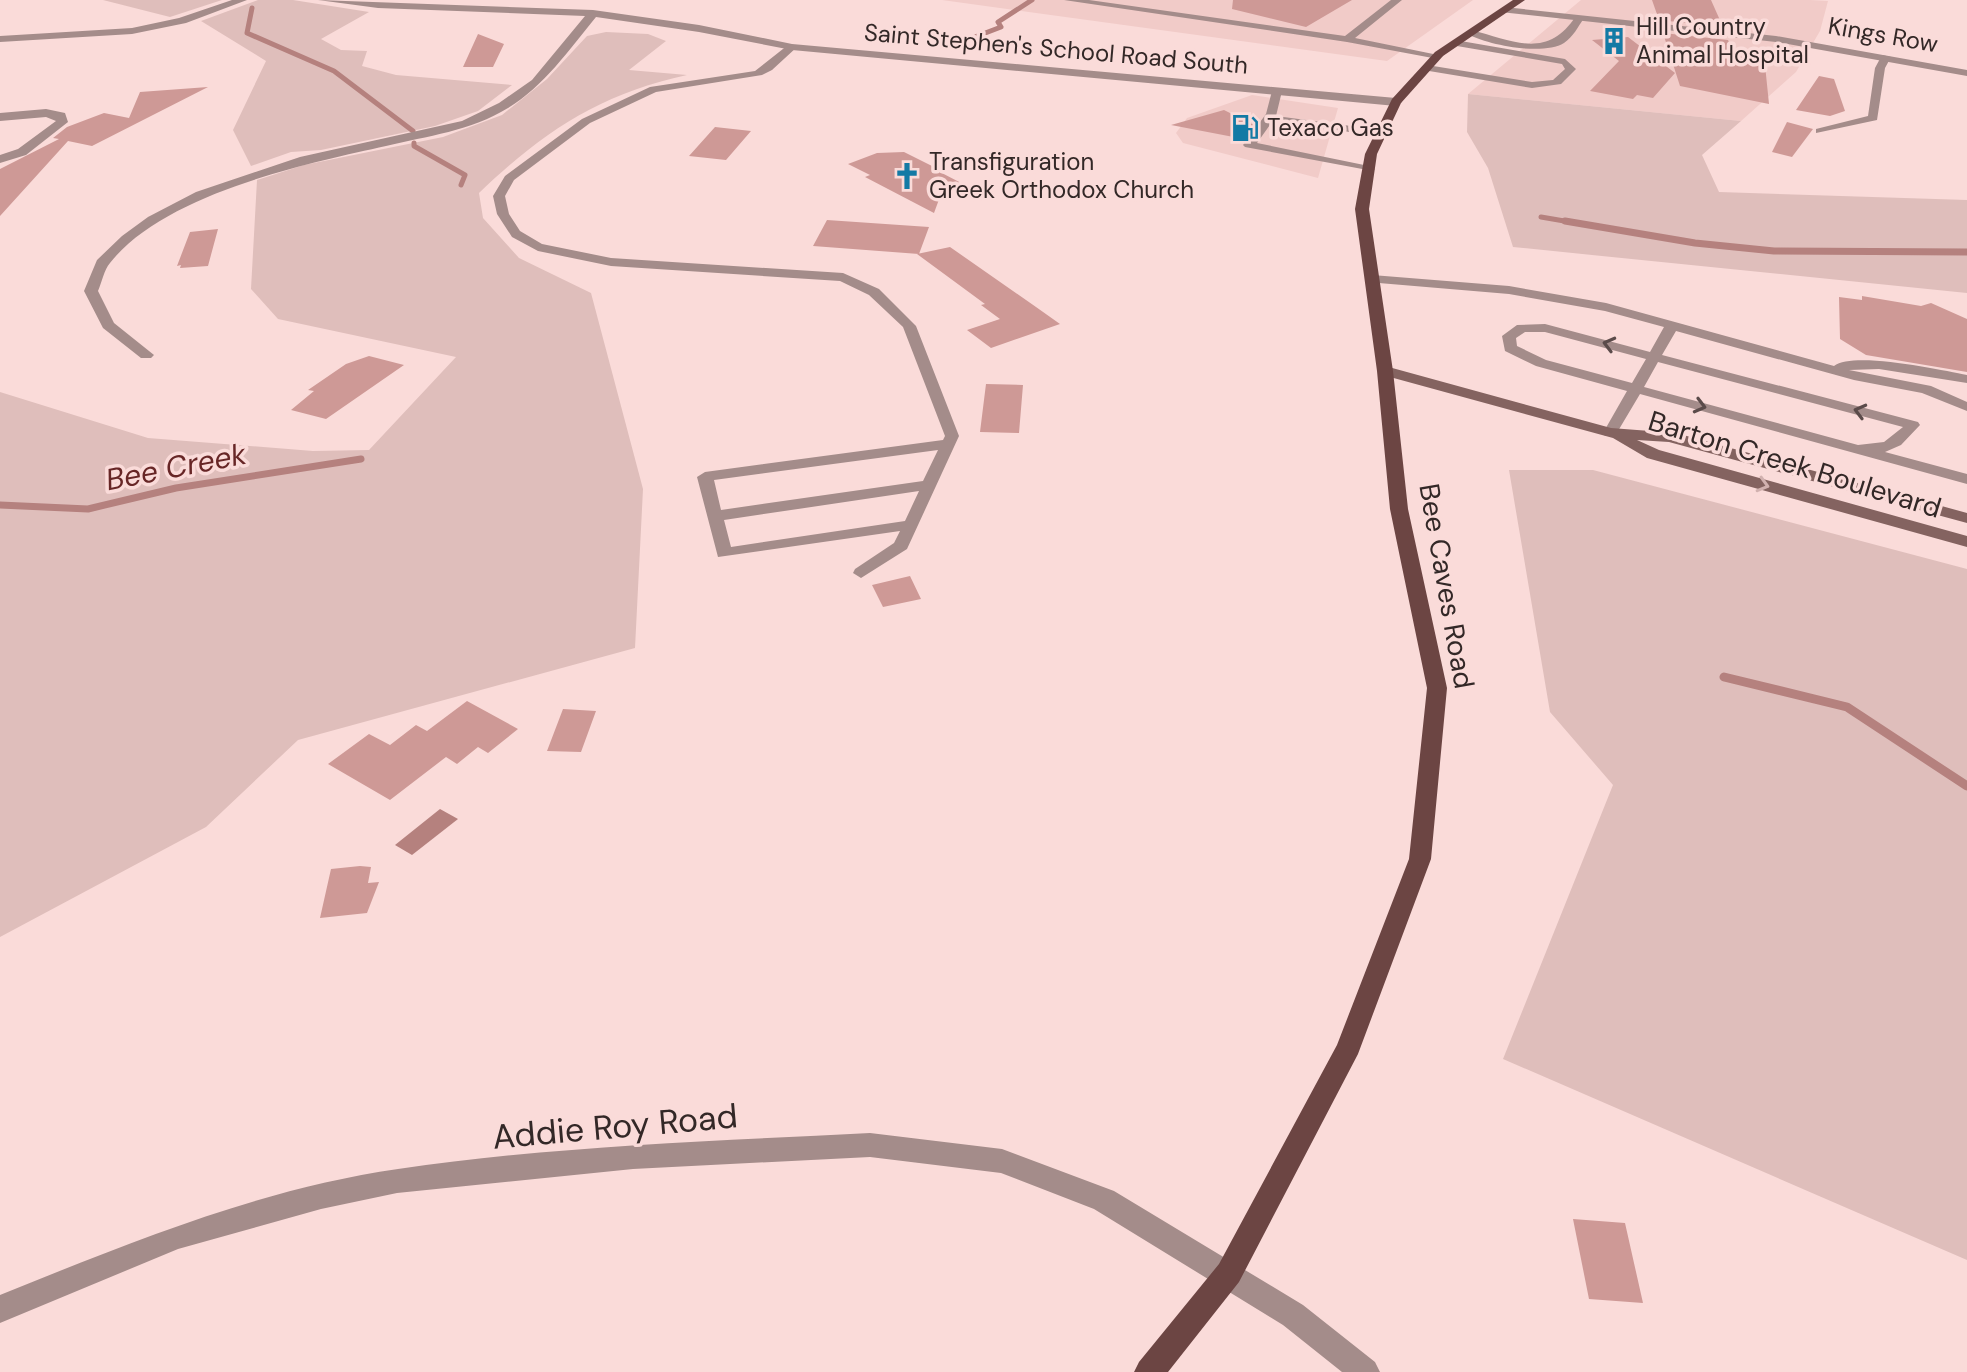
<svg xmlns="http://www.w3.org/2000/svg" width="1967" height="1372" viewBox="0 0 1967 1372" font-family="'DM Sans',sans-serif">
<style>
.built{fill:#f1cbc8}
.green{fill:#dfbebb}
.water{fill:#b5817e}
.lines{fill:none;stroke-linecap:round;stroke-linejoin:round}
.stream-far2{stroke:#b5817e;stroke-width:5}
.stream-far1{stroke:#b5817e;stroke-width:7}
.stream{stroke:#b5817e;stroke-width:9}
.building{fill:#ce9996}
.lane{fill:#a48c8a;fill-rule:evenodd}
.street{fill:#a48c8a;fill-rule:evenodd}
.secondary{fill:#846360;fill-rule:evenodd}
.primary{fill:#6c4543;fill-rule:evenodd}
.oneway{stroke:#5b4b4a}
.oneway2{stroke:#d1b1af}
.labels{text-anchor:middle;stroke-width:7;stroke-linejoin:round;paint-order:stroke}
.far-poi-label{font-size:24px;fill:#332827;stroke:#fadbd9;text-anchor:start}
.far-street-label{font-size:24px;fill:#332827;stroke:#fadbd9}
.street-label{font-size:28px;fill:#332827;stroke:#fadbd9}
.water-label{font-size:30px;font-style:italic;fill:#672626;stroke:#fadbd9}
.near-street-label{font-size:34px;fill:#332827;stroke:#fadbd9}
</style>
<rect width="100%" height="100%" fill="#fadbd9"/>
<path class="built" d="M942,0H1473L1387,61Z
M1581,0H1810L1828,1L1820,31L1796,72L1741,121L1468,94Z
M1252,95L1338,108L1318,178L1183,143L1176,133L1187,118Z"/>
<path class="green" d="M103,0H222L170,17Z
M258,0H293L369,12L321,39L341,50L367,51L362,66L396,75L512,85L478,111L435,126L321,150L291,152L251,166L233,130L266,61L201,21Z
M606,32L648,34L666,41L629,70L687,75C599,94 543,132 479,193L483,218L519,258L591,293L643,489L635,648L298,740L206,827L0,937V392L148,438L313,451L369,450L456,357L278,319L251,289L257,180L304,165L443,137L502,115L547,79L587,36Z
M1468,94L1741,121L1702,155L1719,192L1967,200V293L1513,247L1488,168L1467,132Z
M1509,470H1593L1967,569V1260L1503,1059L1613,785L1550,712Z"/>
<path class="water" d="M440,809L458,819L412,855L395,845Z"/>
<g class="lines">
<path class="stream-far2" d="M252,8L247,33L334,71L413,131
M967,40L1001,27L998,22L1032,0
M414,143V146L465,175L461,185
M1541,217L1576,223"/>
<path class="stream-far1" d="M1565,221L1695,243L1774,251L1967,252
M0,505L88,509L176,488L361,459"/>
<path class="stream" d="M1724,677L1847,707L1967,786"/>
</g>
<path class="building" d="M1233,0H1352L1306,27L1232,9Z
M1652,0H1711L1723,27L1659,20Z
M1663,33L1728,40L1735,56L1746,57L1747,63L1765,65L1769,104L1680,86Z
M478,34L504,44L493,67H463Z
M1628,37L1675,73L1653,98L1637,95L1633,99L1590,91L1619,61L1592,40Z
M1819,76L1834,79L1845,111L1830,116L1796,110Z
M208,87L92,146L68,141L0,216V169L59,139L53,138L67,127L104,113L129,118L140,92Z
M1224,110L1254,125L1244,139L1171,125Z
M1787,122L1813,129L1792,157L1772,152Z
M715,127L751,131L726,160L689,156Z
M904,152L938,169L936,170L965,185L941,194L934,213L865,177L870,175L848,164L877,153Z
M827,220L929,227L919,254L813,246Z
M218,229L208,266L180,268L181,265L177,266L190,232Z
M950,247L1036,307L1060,324L991,348L967,330L1000,319L981,305L985,304L917,254Z
M1862,296L1921,306L1931,303L1967,319V372L1866,355L1840,339L1839,297L1862,300Z
M369,356L404,365L326,419L291,410L314,391L308,390L346,364Z
M986,384L1023,385L1019,433L980,432Z
M910,576L921,599L883,607L872,585Z
M467,701L518,729L488,753L478,747L457,764L446,757L390,800L328,764L369,734L390,745L416,725L427,731Z
M563,709L596,711L581,752L547,751Z
M360,866L371,867L368,883L379,882L367,913L320,918L331,869Z
M1573,1219L1625,1223L1643,1303L1589,1299Z"/>
<g class="lines">
<path class="lane" d="M1064,0H1089L1345,36L1391,0H1402L1355,38L1443,56L1438,59L1347,42Z
M1576,16L1584,18C1578,27 1573,37 1564,43C1543,56 1486,45 1466,33L1471,30C1514,41 1547,60 1576,16Z
M1455,40L1565,59L1576,69L1561,84L1532,88L1423,70V66L1427,65L1532,82L1553,80L1565,69L1562,64L1451,45L1450,43Z
M788,45L797,47L772,70L762,75L656,92L590,123L514,180L505,196L509,214L520,231L542,244L611,258L843,273L879,289L916,326L959,436L907,549L861,578L853,573L855,569L894,543L900,531L718,557L697,477L705,472L943,440L945,436L903,327L869,295L840,281L611,266L538,251L512,237L497,214L493,196L505,176L582,119L650,87L755,71ZM938,450L923,481L721,510L714,480ZM919,491L905,521L731,547L724,520Z
M1882,55L1891,57L1885,68L1877,120L1816,133V129L1868,116L1875,68Z
M1277,88L1282,91L1276,116L1381,130L1387,133L1381,136L1272,122L1257,143L1369,166L1375,169L1373,171L1245,147L1243,145L1266,114L1272,91Z
M1372,275L1509,286L1606,303L1834,366C1854,351 1940,370 1967,375V383L1879,369L1849,370L1931,386L1967,402V411L1922,393L1854,380L1676,331L1662,355L1918,422L1920,425L1901,445L1885,452L1967,474V484L1640,394L1615,436H1605L1603,433L1627,391L1536,366L1505,351L1502,336L1517,325L1545,324L1650,352L1664,327L1605,311L1509,294L1367,282V276ZM1525,332H1545L1646,359L1632,383L1546,360L1517,346L1516,338ZM1658,362L1903,427L1884,442L1858,445L1644,387Z"/>
<path class="street" d="M232,0H247L186,23L132,34L0,42V36L132,28L179,18Z
M318,0L593,10L699,25L792,44L1396,98L1402,102L1396,106L792,50L699,32L596,17C569,50 544,86 508,108C471,131 427,136 386,146C304,164 164,194 110,263C104,270 102,282 98,291L114,323L154,355L151,358H141L103,328L84,291L97,260L122,236L148,217L196,192L300,157L462,121L499,103L532,80L585,16L378,8Z
M1504,7L1776,36L1967,70V76L1776,42L1500,12L1499,10Z
M46,109L65,113L68,122L26,155L0,163V155L18,149L56,121L46,117L0,121V113Z
M870,1133L1002,1149L1114,1191L1303,1305L1375,1362L1380,1372H1342L1283,1325L1094,1209L1001,1173L870,1157L633,1169L397,1193L321,1209L178,1249L0,1323V1295C129,1243 259,1189 398,1169C554,1146 713,1141 870,1133Z"/>
<path class="secondary" d="M1385,366L1611,428L1676,433L1967,513V523L1669,442L1637,440L1659,450L1967,536V547L1647,458L1613,438L1379,374V368Z"/>
<path class="primary" d="M1513,0H1525L1443,56L1401,103L1377,154L1369,209L1393,371L1408,509L1447,688L1431,859L1358,1054L1239,1282L1168,1372H1134L1139,1362L1219,1264L1337,1045L1409,859L1427,688L1390,509L1377,371L1355,209L1365,154L1392,99L1435,52Z"/>
</g>
<defs><path id="oneway-chevron" d="M-2-3.5L2.5 0L-2 3.5" fill="none" stroke-width="1.6" stroke-linecap="round" stroke-linejoin="round" transform="scale(2)"/></defs>
<g class="oneway">
<use href="#oneway-chevron" transform="translate(1609 344) rotate(-165)"/>
<use href="#oneway-chevron" transform="translate(1700 406) rotate(15)"/>
<use href="#oneway-chevron" transform="translate(1860 411) rotate(-165)"/>
</g>
<use class="oneway2" href="#oneway-chevron" transform="translate(1763 485) rotate(16)"/>
<defs>
<g id="building-bare" transform="scale(2.16)"><path d="M-4-6H4V6H1V3H-1V6H-4ZM-2.5-4.3h1.7v1.8h-1.7ZM.8-4.3h1.7v1.8H.8ZM-2.5-1h1.7V.8h-1.7ZM.8-1h1.7V.8H.8Z" fill="#137aa5" stroke="#fadbd9" stroke-width="2.5" paint-order="stroke"/></g>
<g id="fuel-bare" transform="scale(2.16)"><path d="M-5.5-6h7V0h2V4h1.3V-2.5L3-4.5l.8-.8L6-3V5H2.5V1h-1V6h-7ZM-4.2-4.7v3.2H.2V-4.7Z" fill="#137aa5" stroke="#fadbd9" stroke-width="2.5" paint-order="stroke"/></g>
<g id="church-bare" transform="scale(2.16)"><path d="M-1.2-6h2.4v3.5h3.3v2.4h-3.3V6h-2.4V-.1h-3.3v-2.4h3.3Z" fill="#137aa5" stroke="#fadbd9" stroke-width="2.5" paint-order="stroke"/></g>
</defs>
<g fill-rule="evenodd">
<use href="#building-bare" x="1614" y="41"/>
<use href="#fuel-bare" x="1245" y="128"/>
<use href="#church-bare" x="907" y="176"/>
</g>
<g class="labels">
<g class="far-poi-label">
<text x="1636" y="35">Hill Country<tspan x="1636" dy="28">Animal Hospital</tspan></text>
<text x="1267" y="136">Texaco Gas</text>
<text x="929" y="170">Transfiguration<tspan x="929" dy="28">Greek Orthodox Church</tspan></text>
</g>
<g class="far-street-label">
<text transform="translate(1883 35) rotate(10)" y="8">Kings Row</text>
<text transform="translate(1056 49) rotate(5)" y="8">Saint Stephen's School Road South</text>
</g>
<g class="street-label">
<text transform="translate(1795 464) rotate(17)" y="10">Barton Creek Boulevard</text>
<text transform="translate(1447 586) rotate(80)" y="10">Bee Caves Road</text>
</g>
<g class="water-label">
<text transform="translate(176 467) rotate(-11)" y="10">Bee Creek</text>
</g>
<g class="near-street-label">
<text transform="translate(615 1126) rotate(-5)" y="12">Addie Roy Road</text>
</g>
</g>
</svg>
